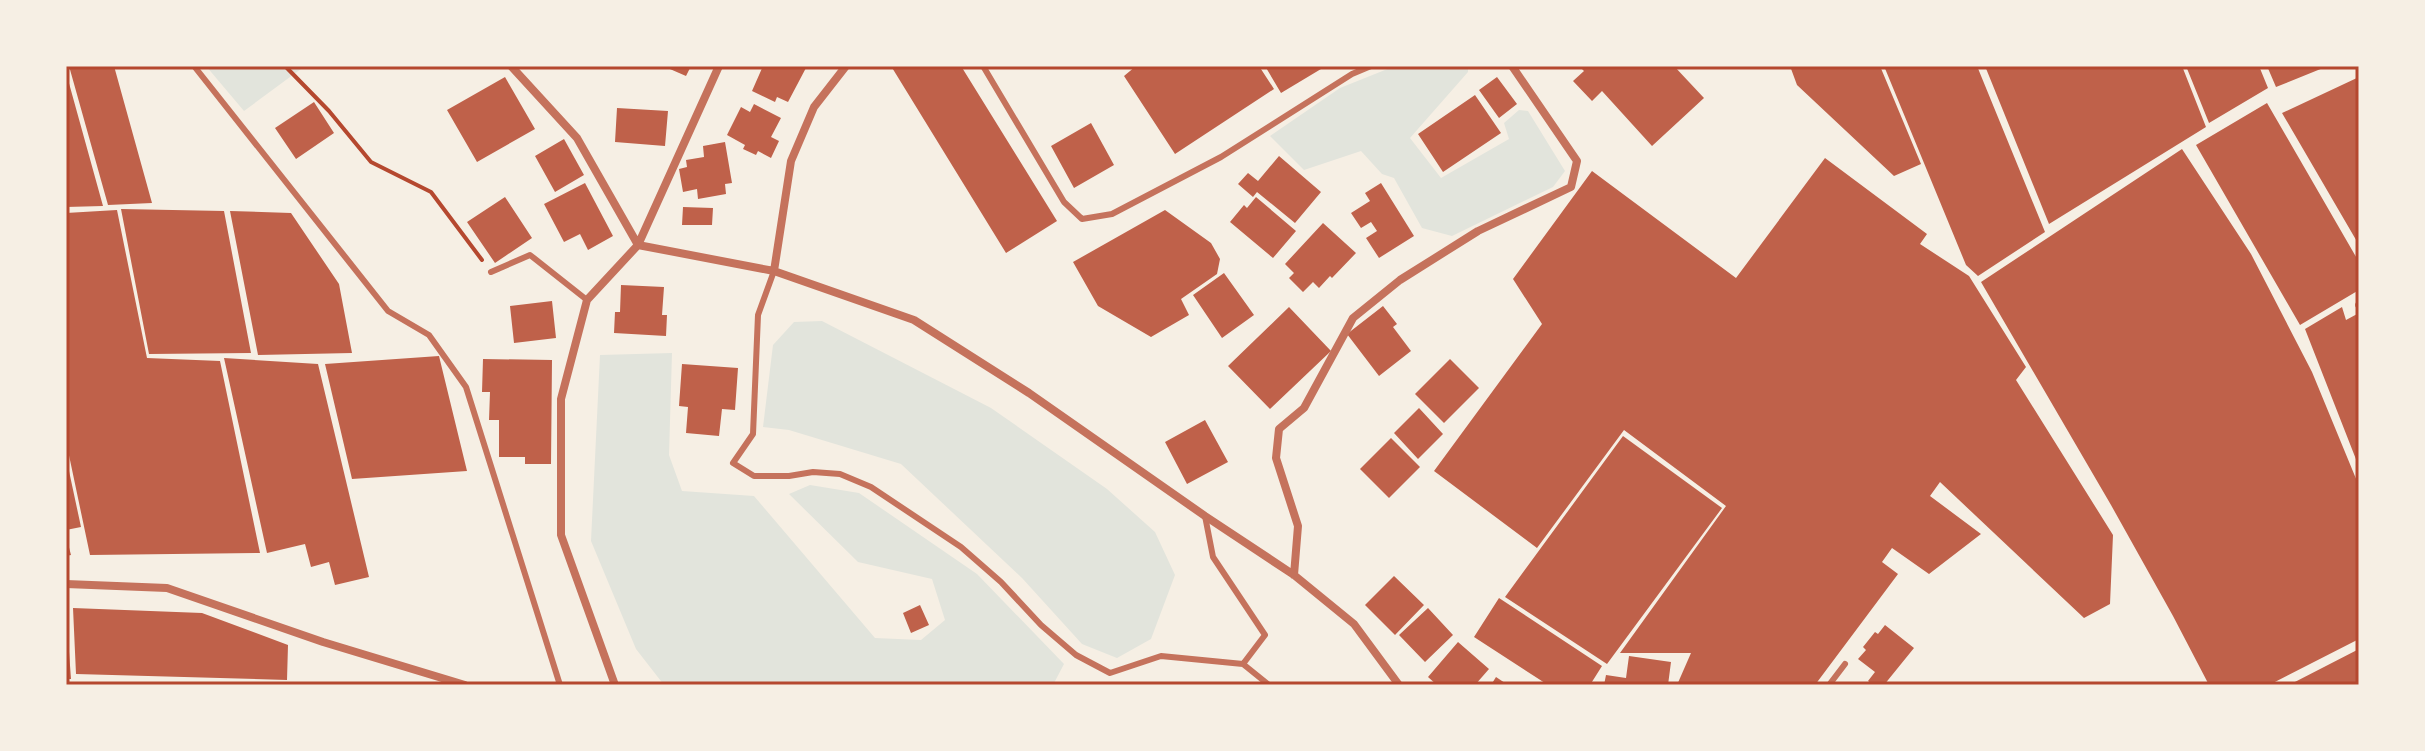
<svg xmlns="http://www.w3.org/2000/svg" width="2425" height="751" viewBox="0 0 2425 751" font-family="'IBM Plex Sans',sans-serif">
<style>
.green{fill:#e2e4dc}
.building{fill:#bf614a}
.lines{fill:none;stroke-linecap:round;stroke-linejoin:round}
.path{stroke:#b5482f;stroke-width:4}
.service{stroke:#c5725c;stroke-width:6}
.minor{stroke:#c5725c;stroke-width:8}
.neatline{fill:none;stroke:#b5482f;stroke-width:3}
</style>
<rect width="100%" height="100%" fill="#f6efe4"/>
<path class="green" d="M206,66H305L244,111Z
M1395,66H1468V72L1410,138L1441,178L1509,139L1504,123L1519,110L1528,111L1565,171L1553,187L1452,236L1422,228L1394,178L1382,174L1361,151L1304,170L1270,136L1340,88Z
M822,321L991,408L1107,489L1155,532L1175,575L1151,639L1117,658L1082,644L1022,578L901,464L789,430L763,427L773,345L794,322Z
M672,353L669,455L682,491L754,496L875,638L921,640L945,620L932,579L858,562L789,494L810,485L859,493L977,574L1064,664L1053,685H664L636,649L591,541L600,355Z"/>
<path class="building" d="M69,66H114L152,203L108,205Z
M663,66H691L686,76Z
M763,66H807L788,102L777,97L775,102L752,91Z
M891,66H961L1057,221L1006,253Z
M1136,66H1259L1274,89L1175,154L1124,76Z
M1265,66H1326L1281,93Z
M1579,66H1674L1704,98L1652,146L1602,91L1592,101L1573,81L1584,71Z
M1790,66H1880L1921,164L1894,176L1797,85Z
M1884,66H1977L2045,232L1978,276L1966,265Z
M1985,66H2182L2206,127L2049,224Z
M2186,66H2259L2268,88L2209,123Z
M2267,66H2328L2276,87Z
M66,76H67L103,206L66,207Z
M505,77L535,129L477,162L447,110Z
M1497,77L1517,104L1499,118L1479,90Z
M2359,77V245L2282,113Z
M1475,95L1501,133L1443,172L1418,134Z
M314,102L334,133L296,159L275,128Z
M2267,103L2359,262V290L2300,325L2196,145Z
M754,104L781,118L771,137L779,141L771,158L758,151L756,155L743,149L745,145L727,135L741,107L750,112Z
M617,108L668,111L665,146L615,142Z
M1091,123L1114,165L1074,188L1051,146Z
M564,139L584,175L555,192L535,156Z
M725,142L732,183L725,184L726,194L698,199L697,189L683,192L679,169L687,167L686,160L704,157L703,146Z
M2182,149L2251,254L2312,372L2359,486V639L2269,685H2209L2173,616L2111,505L1981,282Z
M1279,156L1321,192L1295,223L1257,192L1253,197L1238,184L1248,173L1258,181Z
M1825,158L1927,234L1920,244L1969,276L2026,367L2016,380L2113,535L2110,604L2084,618L1940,482L1930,496L1981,534L1929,574L1892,548L1882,562L1898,574L1815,685H1677L1691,653H1620L1726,506L1624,430L1537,548L1434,471L1542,324L1513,279L1592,171L1736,278Z
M585,183L613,236L588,250L580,234L564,242L544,204Z
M1381,183L1414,236L1379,258L1366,238L1377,231L1371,222L1361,228L1351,213L1370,201L1365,193Z
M505,197L532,238L495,263L467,222Z
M1256,197L1296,231L1273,258L1230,222L1244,205L1247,208Z
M683,207L713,208L712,225H682Z
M121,209L224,211L251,353L149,354Z
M117,210L147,358L220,361L260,553L90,555L66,441V213Z
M1165,210L1211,243L1220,259L1217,274L1181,299L1189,315L1151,337L1098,306L1073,262Z
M230,211L291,213L339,284L352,353L258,355Z
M1323,223L1356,253L1332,278L1330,276L1319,288L1313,282L1303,292L1289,278L1294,273L1285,264Z
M1224,273L1254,315L1222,338L1193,295Z
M621,285L664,287L662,315H667L666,336L614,333L615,312H620Z
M552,301L556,338L514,343L510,306Z
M1383,306L1397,324L1393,327L1411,351L1379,376L1347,334Z
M1289,307L1331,351L1270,409L1228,366Z
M2342,307L2346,320L2359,313V467L2305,329Z
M439,356L467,471L352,479L325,364Z
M224,358L318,364L369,577L335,585L329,562L311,567L305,544L267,553Z
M483,359L552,360L551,464H525V457H499V420H489L490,392H482Z
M1450,359L1479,388L1444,423L1415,394Z
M682,364L738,368L735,410L722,409L719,436L686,433L688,407L679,406Z
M1419,408L1443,434L1418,459L1394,433Z
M1205,420L1228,462L1187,484L1165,442Z
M1623,436L1722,508L1607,664L1505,597Z
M1391,438L1420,467L1389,498L1360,469Z
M69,471L81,527L66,530V472Z
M66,536L71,555L66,556Z
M1394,576L1424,605L1395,635L1365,605Z
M1499,598L1602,666L1590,685H1548L1474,637Z
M920,605L929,625L911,633L903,613Z
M73,608L202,613L288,645L287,680L76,674Z
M1428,608L1453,635L1425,662L1399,635Z
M1885,625L1914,648L1884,685H1873L1868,681L1875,672L1858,659L1866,650L1863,647L1875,632L1878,634Z
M66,638H68L71,679H66Z
M1458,642L1489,669L1475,685H1437L1428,677Z
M2359,649V685H2289Z
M1629,656L1671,662L1668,685H1604L1606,675L1626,678Z
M1496,677L1508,685H1491Z"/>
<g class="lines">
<path class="path" d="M285,66L329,111L371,162L431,192L482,260"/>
<path class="service" d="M194,66L388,311L429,335L466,387L560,685
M983,66L1064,202L1082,219L1112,214L1221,157L1352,74L1371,66
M774,271L758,315L753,434L733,463L754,476H789L813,472L840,474L871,487L961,547L1001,582L1041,625L1076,655L1110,673L1161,656L1243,664L1269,685
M491,272L530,255L587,300
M2358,305H2359
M1205,516L1213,557L1265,635L1243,664
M1829,685L1845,664"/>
<path class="minor" d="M511,66L577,138L638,245L587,300L561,399V535L615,685
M719,66L638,245L774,271L914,320L1029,393L1205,516L1294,575L1354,624L1399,685
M774,271L791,161L814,107L846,66
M1294,575L1298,526L1276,458L1279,429L1304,408L1353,318L1400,280L1478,231L1571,187L1577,161L1512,66
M66,584L167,588L323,642L465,685"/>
</g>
<rect width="2425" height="751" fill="none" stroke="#f6efe4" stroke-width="136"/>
<rect x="68" y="68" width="2289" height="615" class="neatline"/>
</svg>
